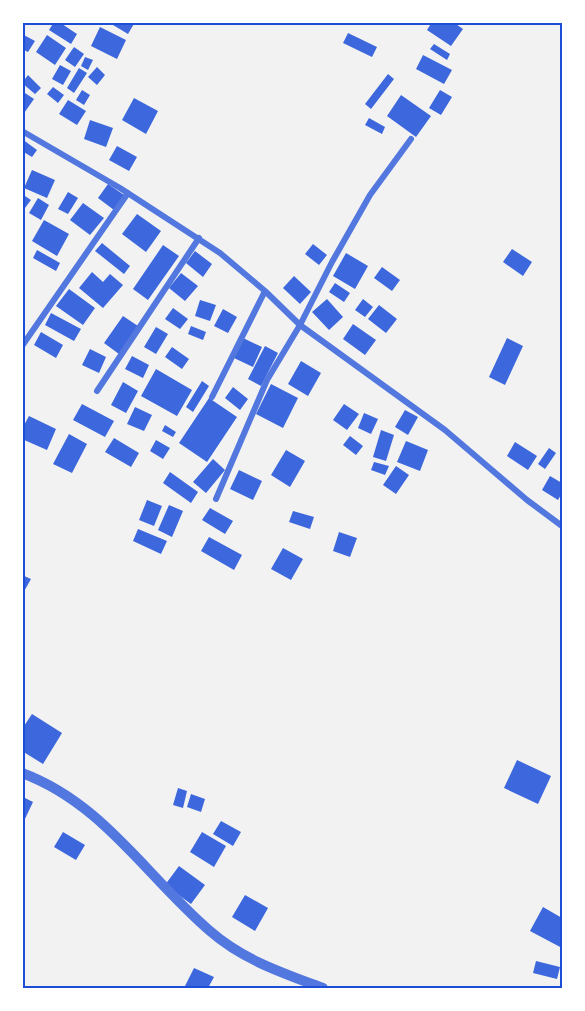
<svg xmlns="http://www.w3.org/2000/svg" width="585" height="1011" viewBox="0 0 585 1011" font-family="'Libre Baskerville',serif">
<style>
.building{fill:#3d67dc}
.lines{fill:none;stroke-linecap:round;stroke-linejoin:round}
.minor{stroke:#5277de;stroke-width:6}
.tertiary{stroke:#5277de;stroke-width:10}
.neatline{fill:none;stroke:#1d4ed8;stroke-width:2}
</style>
<rect width="100%" height="100%" fill="#f2f2f2"/>
<path class="building" d="M54,22H59L77,34L71,44L49,30Z
M108,22H135L128,34Z
M432,22H453L463,29L451,46L427,30Z
M100,27L126,40L117,59L91,46Z
M348,33L377,47L372,57L343,43Z
M22,34L35,41L28,52L22,49Z
M47,35L66,48L55,65L36,52Z
M434,44L450,54L447,60L430,49Z
M74,47L84,54L75,67L65,60Z
M423,55L452,70L444,84L416,69Z
M85,57L93,60L88,70L81,66Z
M60,65L71,71L63,85L52,79Z
M97,67L105,75L97,85L88,77Z
M79,68L87,73L74,93L67,88Z
M388,74L394,79L371,109L365,104Z
M28,75L41,88L35,94L22,83Z
M53,87L64,95L58,103L47,94Z
M82,90L90,95L84,105L76,100Z
M440,90L452,97L441,115L429,108Z
M22,91L34,99L22,116Z
M401,95L431,116L416,137L387,116Z
M134,98L158,111L146,134L122,120Z
M68,100L86,111L77,125L59,114Z
M369,118L385,127L382,134L365,125Z
M90,120L113,128L106,147L84,139Z
M22,139L37,150L32,157L22,151Z
M117,146L137,157L129,171L109,160Z
M32,170L55,180L47,198L24,188Z
M108,184L124,195L114,210L98,198Z
M68,192L78,198L68,214L58,209Z
M22,194L31,200L22,212Z
M38,198L49,205L41,220L29,213Z
M83,203L104,218L90,235L70,220Z
M137,214L161,231L146,252L122,234Z
M44,220L69,234L57,256L32,241Z
M102,243L130,266L124,274L95,251Z
M313,244L327,255L319,265L305,254Z
M163,245L179,256L148,300L133,289Z
M512,249L532,262L523,276L503,262Z
M37,250L60,263L56,271L33,258Z
M195,251L212,264L203,277L186,263Z
M346,253L368,266L355,289L333,276Z
M382,267L400,280L392,291L374,278Z
M92,272L103,282L110,274L123,285L103,308L79,288Z
M181,273L198,286L185,301L169,288Z
M294,276L311,292L300,304L283,288Z
M335,283L350,293L344,302L329,292Z
M69,289L95,308L83,325L56,306Z
M327,299L343,317L329,330L312,312Z
M363,299L373,307L365,317L355,310Z
M200,300L216,305L210,321L195,316Z
M379,305L397,319L386,333L368,319Z
M173,308L188,319L180,329L165,319Z
M223,309L237,317L228,333L214,326Z
M51,313L81,329L74,341L45,325Z
M123,316L138,326L119,354L104,343Z
M353,324L376,340L365,355L343,339Z
M191,326L206,332L203,340L188,334Z
M156,327L168,334L156,354L144,347Z
M41,332L63,345L56,358L34,345Z
M243,338L262,347L253,367L234,358Z
M507,338L523,346L505,385L489,377Z
M265,346L278,353L261,386L248,379Z
M172,347L189,359L182,369L165,357Z
M90,349L106,357L99,373L82,365Z
M132,356L149,365L143,378L125,369Z
M301,361L321,373L308,396L288,384Z
M156,369L192,390L177,416L141,396Z
M202,381L209,386L193,412L186,407Z
M123,382L138,391L126,413L111,405Z
M271,384L298,398L283,428L256,414Z
M233,387L248,399L240,410L225,398Z
M209,398L237,417L207,462L179,443Z
M82,404L114,421L105,437L73,420Z
M344,404L359,414L347,430L333,420Z
M135,407L152,415L144,431L127,424Z
M405,410L418,417L408,435L395,427Z
M364,413L378,419L371,434L358,428Z
M29,416L56,429L47,450L22,439V429Z
M165,425L176,432L173,437L162,431Z
M381,430L394,435L386,461L373,457Z
M69,434L87,444L72,473L53,464Z
M350,436L363,446L356,455L343,445Z
M114,438L139,453L131,467L105,452Z
M156,440L170,448L163,459L150,451Z
M406,441L428,450L420,471L397,462Z
M515,442L537,456L528,470L507,456Z
M549,448L556,453L545,469L538,464Z
M286,450L305,461L290,487L271,475Z
M213,459L225,470L206,493L193,482Z
M374,462L389,466L385,475L371,470Z
M396,466L409,475L396,494L383,485Z
M239,470L262,481L253,500L230,489Z
M170,472L198,492L191,503L163,483Z
M550,476L562,483V493L558,500L542,490Z
M147,500L162,506L154,526L139,520Z
M169,505L183,511L172,537L158,530Z
M210,508L233,521L225,534L202,520Z
M293,511L314,517L310,529L289,522Z
M138,529L167,541L161,554L133,541Z
M339,532L357,538L350,557L333,551Z
M209,537L242,555L234,570L201,551Z
M283,548L303,559L291,580L271,569Z
M22,575L31,579L22,595Z
M32,714L62,733L43,764L22,751V729Z
M517,760L551,776L538,804L504,788Z
M178,788L187,791L183,808L173,805Z
M191,794L205,799L201,812L187,807Z
M23,797L33,802L24,821L22,820Z
M221,821L241,832L233,846L213,834Z
M63,832L85,845L76,860L54,847Z
M202,832L226,846L214,867L190,852Z
M179,866L205,885L191,904L165,885Z
M245,895L268,908L255,931L232,917Z
M543,907L562,918V948L530,931Z
M536,961L560,967L557,979L533,973Z
M194,968L214,977L208,988H184Z"/>
<g class="lines">
<path class="minor" d="M22,131L120,188L220,253L265,291L300,325L445,430L527,500L562,526
M22,346L128,193
M97,391L199,238
M212,397L265,291
M216,499L267,380L300,325L332,262L370,195L411,139"/>
<path class="tertiary" d="M22,773C103,803 146,876 210,931C243,960 283,973 323,988"/>
</g>
<rect width="585" height="1011" fill="none" stroke="#ffffff" stroke-width="48"/>
<rect x="24" y="24" width="537" height="963" class="neatline"/>
</svg>
